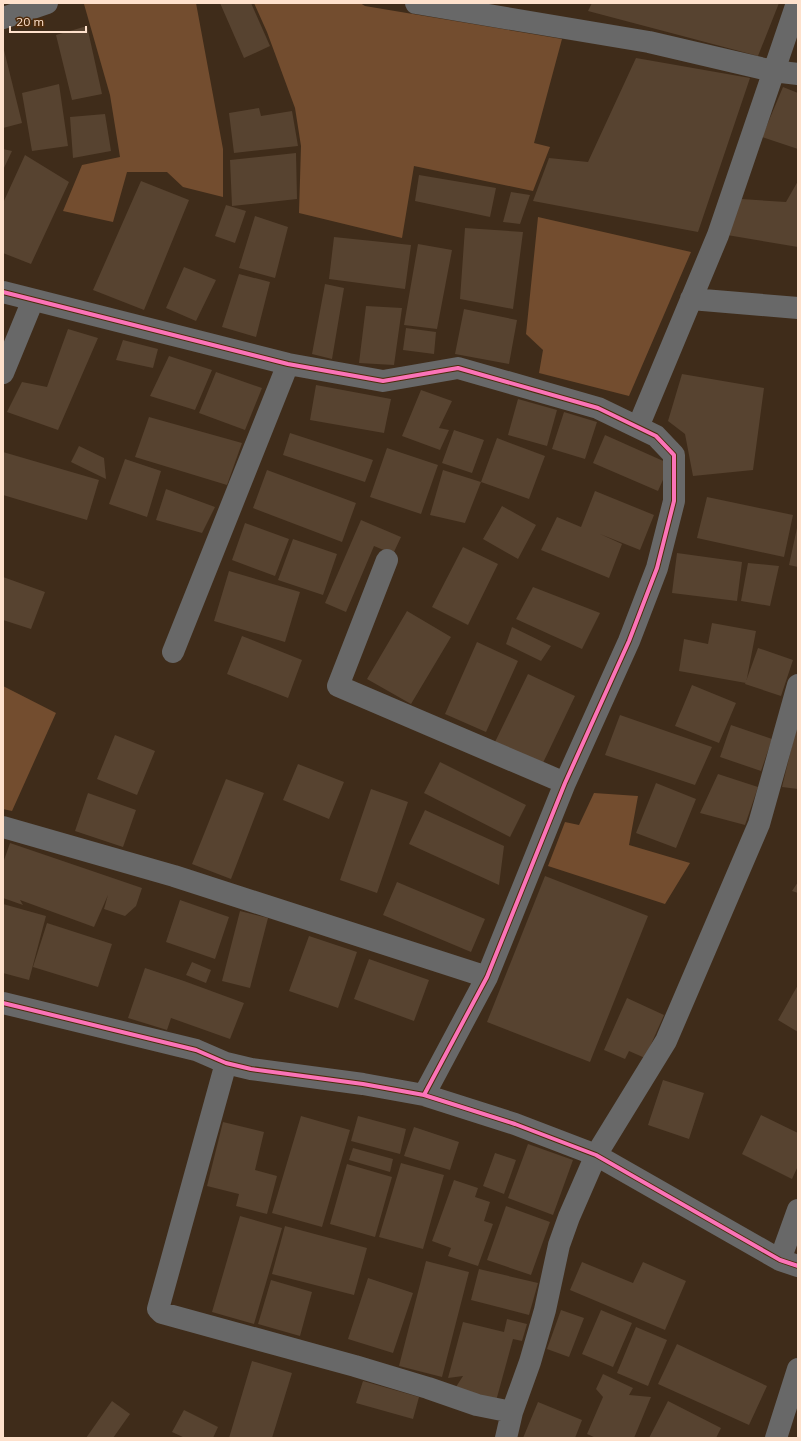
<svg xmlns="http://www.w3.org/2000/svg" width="801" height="1441" viewBox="0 0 801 1441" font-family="Mulish,sans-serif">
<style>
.green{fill:#734d2f}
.building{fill:#574330}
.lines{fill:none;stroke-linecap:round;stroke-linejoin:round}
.street{stroke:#686868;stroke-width:22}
.cycleway-casing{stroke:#4e2b0b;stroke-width:6}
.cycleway{stroke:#fb73b8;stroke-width:4}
</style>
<rect width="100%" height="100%" fill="#3f2c1a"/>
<path class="green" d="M89,3H196L223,149V197L183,187L167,172H127L113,222L63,211L82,165L120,157L110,95L84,4Z
M254,3H360L365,6L562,39L534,143L550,147L533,191L414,166L402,238L299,213L301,146L295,108L267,32Z
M538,217L691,252L629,396L539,373L543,350L526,334Z
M3,686L56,713L12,811L3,809Z
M594,793L638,796L629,845L690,863L665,904L548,866L565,822L579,825Z"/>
<path class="building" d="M220,3H251L270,46L244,58Z
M592,3H779L758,56L588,11Z
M87,26L102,94L72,100L56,35Z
M3,46L22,123L3,128Z
M636,58L750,78L698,232L533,201L549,158L588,162Z
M59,84L68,146L32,151L22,93Z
M783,87L798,93V149L762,137Z
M259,108L261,116L292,111L298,146L234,153L229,113Z
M105,114L111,151L73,158L70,117Z
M3,149L12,151L3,170Z
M296,153L297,199L232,206L230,160Z
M25,155L69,182L31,264L3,253V203Z
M419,175L496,188L490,217L415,201Z
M141,181L189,200L144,310L93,290Z
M798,181V247L727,235L741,199L786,202Z
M511,192L530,195L520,224L503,222Z
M226,205L246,211L235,243L215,236Z
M255,216L288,227L275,278L239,268Z
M465,228L523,232L513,309L460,299Z
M334,237L411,245L405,289L329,279Z
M418,244L452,250L437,329L404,325Z
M184,267L216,280L196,321L166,308Z
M239,274L270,282L256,337L222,327Z
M325,284L344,288L332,359L312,354Z
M366,306L402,308L394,365L359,363Z
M464,309L517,320L509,364L455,354Z
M406,328L436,332L434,354L403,350Z
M68,329L98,338L58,430L7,412L22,382L47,387Z
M123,340L158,349L153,368L116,360Z
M169,356L212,370L195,410L150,396Z
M216,372L262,388L245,430L199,413Z
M682,374L764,388L753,470L693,476L685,434L668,421Z
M316,385L391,399L384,433L310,420Z
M421,390L452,401L439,428L449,430L440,450L402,436Z
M518,399L557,410L547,446L508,435Z
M564,412L597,422L585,459L552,449Z
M149,417L242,443L227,485L135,457Z
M454,430L484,440L472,473L442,463Z
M290,433L373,460L365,482L283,455Z
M605,435L670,464L658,491L593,463Z
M497,438L545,456L529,499L481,482Z
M79,446L104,458L106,479L71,462Z
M387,448L438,465L421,514L370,497Z
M3,452L99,480L87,520L3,495Z
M125,459L161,471L147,517L109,504Z
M267,470L356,503L342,542L253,508Z
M443,470L481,482L465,523L430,515Z
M166,489L215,507L202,533L156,520Z
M595,491L654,515L640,550L600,534L622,544L609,578L541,550L557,517L581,527Z
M707,497L793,515L784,557L697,538Z
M502,506L536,525L518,559L483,539Z
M361,520L401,537L393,554L374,546L346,612L325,603Z
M245,523L289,539L275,576L232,560Z
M797,528H798V567L789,565Z
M293,539L337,554L323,595L278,580Z
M463,547L498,564L468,625L432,607Z
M677,553L742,562L737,601L672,593Z
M748,563L779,566L770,606L741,601Z
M229,571L300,592L285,642L214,621Z
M3,577L45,592L31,629L3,620Z
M533,587L600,613L582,649L516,619Z
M407,611L451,637L411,704L367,679Z
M712,623L756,631L746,683L679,671L684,639L708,644Z
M512,627L551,646L541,661L506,644Z
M242,636L302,660L288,698L227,674Z
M477,642L518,661L486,732L445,714Z
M758,648L793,660L781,696L745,684Z
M528,674L575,696L542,765L495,742Z
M692,685L736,703L719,743L675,726Z
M620,715L712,747L695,785L605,755Z
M731,725L772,739L761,771L720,757Z
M797,725L798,726V789L782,787Z
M115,735L155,751L137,795L97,779Z
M440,762L526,805L510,837L424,793Z
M298,764L344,782L329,819L283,800Z
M718,774L758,787L745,825L700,813Z
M226,779L264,793L231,879L192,864Z
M656,783L696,799L676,848L636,833Z
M371,789L408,802L377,893L340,880Z
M88,793L136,810L123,847L75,831Z
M425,810L504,846L499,885L409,844Z
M10,843L142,888L136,906L125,916L104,909L108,895L94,927L20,900L23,905L3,898V863Z
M545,876L648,916L590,1062L487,1022Z
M397,882L485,919L471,952L383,915Z
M798,882V893L792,891Z
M180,900L229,917L215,959L166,942Z
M3,904L46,916L29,980L3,973Z
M240,911L268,918L250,988L222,981Z
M47,923L112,944L98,987L33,967Z
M309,936L357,952L338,1008L289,991Z
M369,959L429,980L414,1021L354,999Z
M192,962L211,970L206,983L186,975Z
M145,968L184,981L244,1003L230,1039L171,1018L167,1030L128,1018Z
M798,985V1032L778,1020Z
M627,998L664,1015L645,1058L629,1051L625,1059L604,1050Z
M663,1080L704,1093L689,1139L648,1125Z
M761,1115L798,1133V1166L792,1179L742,1154Z
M301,1116L350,1130L322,1227L272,1213Z
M358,1116L406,1129L400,1154L351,1141Z
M223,1122L264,1132L255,1170L277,1176L267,1214L236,1206L239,1194L207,1186Z
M414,1127L459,1142L450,1170L404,1156Z
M528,1144L573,1160L553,1215L508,1198Z
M353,1148L393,1159L390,1172L349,1160Z
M495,1153L516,1160L504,1194L483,1186Z
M401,1163L444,1175L423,1249L379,1237Z
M347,1164L392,1177L375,1237L330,1224Z
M454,1180L478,1188L475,1197L490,1202L484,1221L493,1224L478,1266L448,1256L451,1248L432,1241Z
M506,1206L550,1222L531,1275L487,1260Z
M240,1216L282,1228L254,1324L212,1312Z
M285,1226L367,1248L354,1295L272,1274Z
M426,1261L469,1272L442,1377L399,1366Z
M582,1262L633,1283L643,1262L686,1281L665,1330L570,1290Z
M479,1269L538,1283L529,1315L471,1300Z
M368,1278L413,1293L393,1353L348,1339Z
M271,1280L312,1292L300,1336L258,1324Z
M561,1310L584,1318L569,1357L547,1349Z
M601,1310L632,1323L613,1367L582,1354Z
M507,1319L527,1324L522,1341L513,1339L496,1401L454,1390L463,1376L448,1378L463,1322L504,1332Z
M636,1327L667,1340L648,1386L617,1373Z
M677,1344L767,1386L749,1425L658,1384Z
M252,1361L292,1373L272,1438H229Z
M603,1374L633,1388L629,1395L651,1397L634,1438H596L587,1434L603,1397L596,1389Z
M363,1381L419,1397L413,1419L356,1403Z
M112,1401L130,1414L113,1438H86Z
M668,1401L721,1428L716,1438H649Z
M538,1402L582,1420L575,1438H523Z
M184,1410L218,1427L213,1438H185L172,1432Z"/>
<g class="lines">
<path class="street" d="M416,3L649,42L773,71L798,74
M3,18L47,3
M3,292L288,364L383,381L458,368L598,408L656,436L674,455V501L657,568L629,641L565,783L487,977L424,1095
M691,299L798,308
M3,373L33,300
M638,427L718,235L797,3
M387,560L338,686L565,783
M173,652L288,364
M3,827L174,876L487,977
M3,1003L196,1050L226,1063L251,1069L363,1084L424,1095L515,1124L596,1155L780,1260L798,1266
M226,1063L158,1309L162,1313L355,1366L428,1388L477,1405L512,1412
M780,1260L798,1210
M506,1438L512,1412L530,1362L545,1310L559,1245L569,1217L596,1155L666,1041L759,824L798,685
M776,1438L798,1369"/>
<g class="cycleway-casing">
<path id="cycleway" d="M3,292L288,364L383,381L458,368L598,408L656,436L674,455V501L657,568L629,641L565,783L487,977L424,1095
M3,1003L196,1050L226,1063L251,1069L363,1084L424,1095L515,1124L596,1155L780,1260L798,1266"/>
</g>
<use href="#cycleway" class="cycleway"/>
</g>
<rect width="801" height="1441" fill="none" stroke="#fee1cc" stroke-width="8"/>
<path d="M10 26v6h76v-6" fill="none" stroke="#fee1cc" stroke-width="2"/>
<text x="16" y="26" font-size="12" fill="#fee1cc" stroke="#4e2b0b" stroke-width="3" paint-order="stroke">20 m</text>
</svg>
